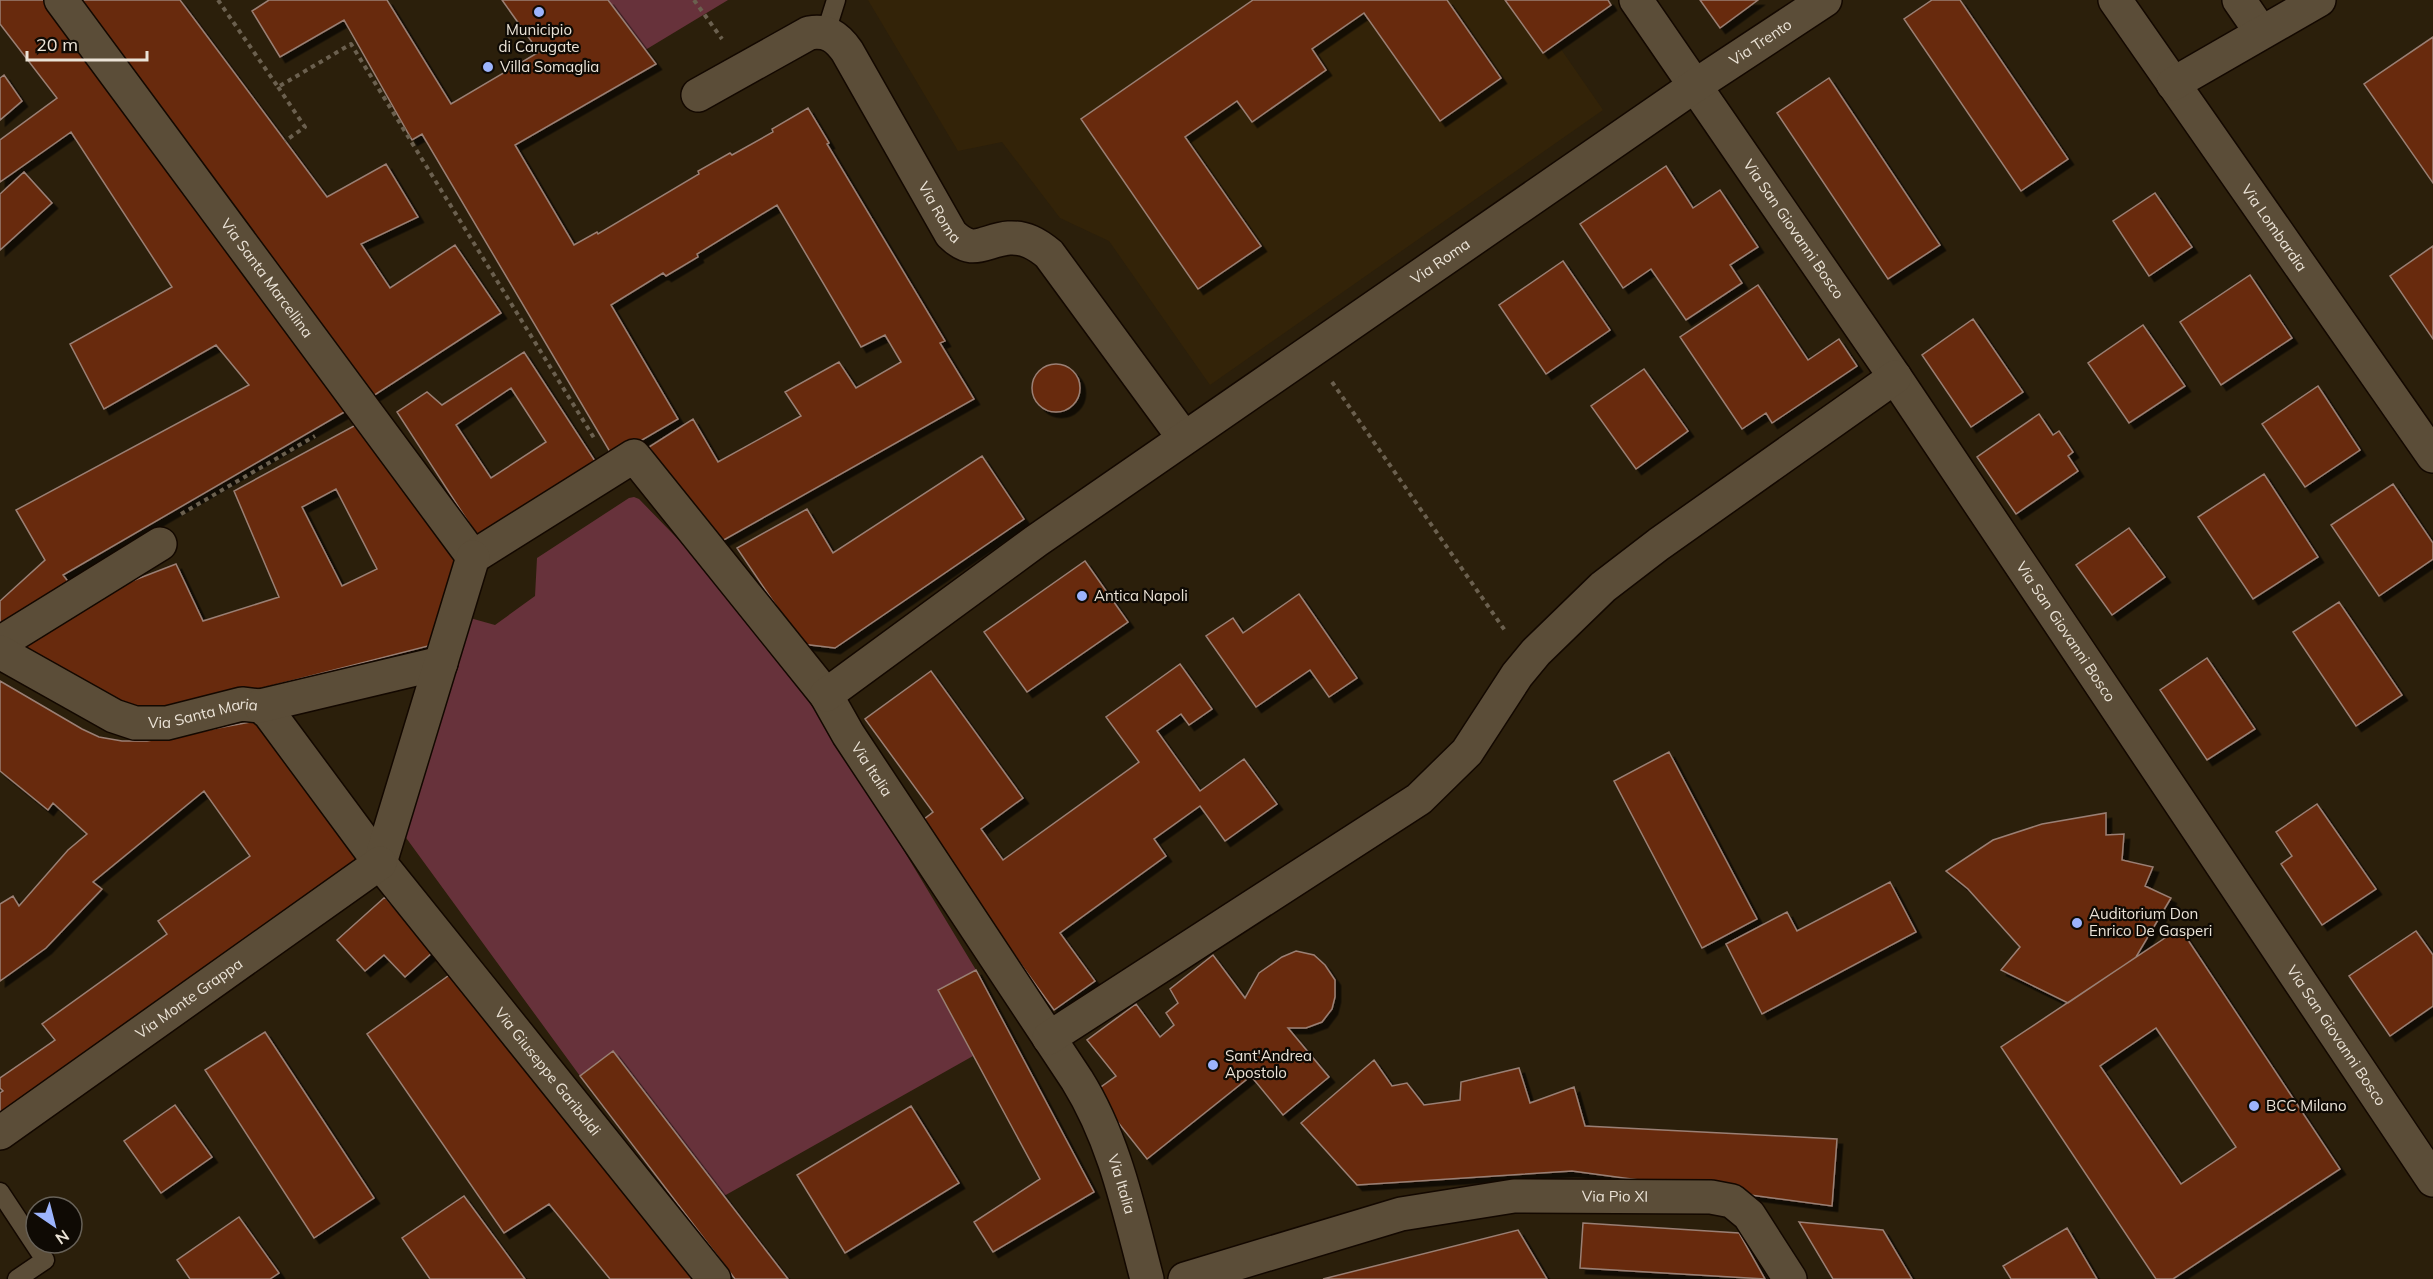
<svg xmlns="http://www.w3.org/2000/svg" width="2433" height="1279" viewBox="0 0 2433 1279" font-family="Mulish,sans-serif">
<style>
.built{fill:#332308}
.green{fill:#67323b}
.building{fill:#682c0c;stroke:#9a7f74;stroke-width:1.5;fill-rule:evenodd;filter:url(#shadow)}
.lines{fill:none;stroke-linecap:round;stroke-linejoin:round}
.lane-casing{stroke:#130800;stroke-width:21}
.street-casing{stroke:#130800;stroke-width:36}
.path{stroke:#6b604f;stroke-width:4;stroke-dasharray:4.5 4.5;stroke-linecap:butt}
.lane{stroke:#5b4d38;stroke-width:18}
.street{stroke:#5b4d38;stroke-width:33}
.poi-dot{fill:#9cb4fd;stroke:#0f0a04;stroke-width:2}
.labels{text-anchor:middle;stroke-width:4.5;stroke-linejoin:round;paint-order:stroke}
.poi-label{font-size:15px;fill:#ebe3d7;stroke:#0f0a04;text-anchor:start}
.street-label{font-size:15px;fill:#ebe3d7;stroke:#0f0a04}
</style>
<defs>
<filter id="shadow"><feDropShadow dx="5.5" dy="5.5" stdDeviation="0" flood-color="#0009"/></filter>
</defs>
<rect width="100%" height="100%" fill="#2b1f0b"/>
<path class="built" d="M868,0H1527L1603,110L1210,385L1109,241L1060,218L1002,142L958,151Z"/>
<path class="green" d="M589,0H728L627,61Z
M634,497L639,499L740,603L814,702L976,970L938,990L973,1056L724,1196L613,1051L580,1076L404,835L470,618L495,625L535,596L537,558L629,498Z"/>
<path class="building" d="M0,0H50L353,407L63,575L70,584L0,629V601L45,560L16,510L249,385L216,345L104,409L70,344L172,287L71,132L0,182V140L57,98L0,24Z
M77,0H180L327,197L386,164L418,217L361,244L390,288L455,245L501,313L373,396Z
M269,0H387L451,104L539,52L502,0H608L656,64L515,145L574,245L597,232L598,234L699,174L698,171L730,153L732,155L773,132L772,129L808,108L829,143L827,144L945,341L940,343L974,399L713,546L649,447L693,419L718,462L801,416L785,392L839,362L856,388L901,362L885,335L861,347L777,205L697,254L698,257L666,276L663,273L611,305L678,419L613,457L422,134L412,140L344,20L280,57L252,11Z
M1253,0H1447L1501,78L1440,121L1364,13L1312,49L1326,70L1252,122L1237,101L1185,137L1261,246L1198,289L1081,119Z
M1505,0H1608L1611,5L1543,53Z
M1700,0H1758L1720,28Z
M1932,0H1960L2068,159L2021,191L1904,19Z
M2433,37V183L2364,84Z
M4,75L22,101L0,120V78Z
M1829,78L1940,245L1888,279L1777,113Z
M1666,166L1693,208L1720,190L1758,247L1730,265L1742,283L1686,320L1651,269L1623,288L1580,224Z
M24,172L52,203L0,250V194Z
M2155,193L2192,247L2149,276L2113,221Z
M2433,246V339L2390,276Z
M1563,261L1610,330L1546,374L1499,305Z
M2250,275L2292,338L2221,385L2180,322Z
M1758,285L1808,360L1839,339L1857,366L1772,423L1766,413L1742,429L1680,337Z
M1973,319L2023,392L1971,427L1922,355Z
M2143,325L2185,386L2129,423L2088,363Z
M524,352L597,464L480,540L397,412L427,392L442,405ZM511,388L546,442L491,478L456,425Z
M1032 388a24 24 0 1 1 48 0a24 24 0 1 1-48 0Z
M1644,369L1688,431L1636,469L1591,406Z
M2318,386L2360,450L2305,487L2262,424Z
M2039,414L2053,435L2059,431L2073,452L2068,456L2078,471L2016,514L1977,457Z
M365,420L461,560L436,644L146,718L24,652L29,639L119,586L176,564L203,621L279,597L234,491ZM336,489L377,569L342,586L302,507Z
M982,456L1024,519L835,648L802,644L737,548L807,509L833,553Z
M2264,474L2318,557L2253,599L2198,517Z
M2393,484L2433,543V559L2379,596L2331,525Z
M2129,528L2165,577L2112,615L2076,565Z
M1085,561L1128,622L1027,692L984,632Z
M1299,594L1357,678L1329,697L1310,670L1256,707L1206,636L1233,618L1243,633Z
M2339,602L2402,695L2356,726L2293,632Z
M2207,658L2255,729L2207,760L2160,690Z
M1180,664L1212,709L1189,725L1181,714L1157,731L1200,791L1244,759L1277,804L1225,841L1200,806L1154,839L1166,856L1060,933L1095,981L1054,1010L919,823L933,812L865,719L931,671L1023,798L981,829L1003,860L1139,762L1106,717Z
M0,681L82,729L99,737L122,741H147L256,721L361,865L0,1129V1093L3,1091L0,1088V1078L55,1040L42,1024L167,934L158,921L250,856L204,791L93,882L102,889L46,948L0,981V904L13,896L19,906L68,850L87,834L53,803L48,810L0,771Z
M1669,752L1757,919L1702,948L1614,781Z
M2317,804L2376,889L2322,925L2281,864L2292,856L2276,832Z
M2106,813V835L2124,834L2122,860L2153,867L2145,886L2171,898L2136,957L2068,1003L2001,970L2020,947L1968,889L1946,871L1993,840L2042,824Z
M1890,882L1916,932L1762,1014L1726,944L1787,912L1797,931Z
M385,897L433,952L405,977L384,955L365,971L337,940Z
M2180,928L2340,1169L2173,1279H2156L2001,1047ZM2156,1028L2236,1147L2181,1184L2100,1066Z
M2416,931L2433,955V1006L2390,1036L2349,976Z
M1296,951L1314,955L1325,965L1335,980V997L1332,1009L1322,1022L1306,1028H1288L1329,1077L1283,1115L1251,1076L1147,1159L1094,1092L1116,1076L1087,1040L1136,1004L1160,1037L1174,1025L1166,1013L1178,1003L1170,989L1213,955L1245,998L1259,973L1282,957Z
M976,970L1094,1192L993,1252L974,1222L1040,1179L938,990Z
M455,971L704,1279H610L549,1204L504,1233L367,1034Z
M265,1032L374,1198L314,1238L205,1070Z
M613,1051L724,1196L788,1279H735L580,1076Z
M1374,1060L1392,1086L1407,1083L1424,1105L1460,1100L1461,1082L1519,1068L1530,1103L1574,1087L1585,1126L1837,1139L1832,1206L1572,1171L1357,1185L1301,1123Z
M175,1105L212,1157L161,1193L124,1141Z
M911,1106L959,1183L845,1253L797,1175Z
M464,1196L525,1279H430L402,1238Z
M239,1217L279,1273L270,1279H190L177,1260Z
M1799,1222L1883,1230L1912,1279H1833Z
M1583,1223L1739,1233L1765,1279L1580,1268Z
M2067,1228L2097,1279H2011L2003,1266Z
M1518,1230L1547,1279H1323Z"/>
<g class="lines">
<g class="lane-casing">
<path id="lane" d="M826,32L836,0
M0,1192L45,1260L17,1279"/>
</g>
<g class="street-casing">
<g id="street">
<path id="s1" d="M61,0L473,557"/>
<path id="s2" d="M1636,0L1895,377L2433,1180"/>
<path id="s3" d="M2115,0L2433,456"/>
<path d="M2239,0L2261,32"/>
<path d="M2173,84L2319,0"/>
<path id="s4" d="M698,95L809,33C828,30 837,37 847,51L951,234C974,257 984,240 1009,238C1025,237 1037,244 1049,254L1184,438"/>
<path id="s5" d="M473,557L634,456L826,695L848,734L1077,1080C1115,1141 1129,1211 1147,1279"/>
<path d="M0,643L160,544"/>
<path id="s6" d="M0,652L114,716L135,723H167L242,704L260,706L269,713L380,863L714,1279"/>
<path id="s7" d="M826,695L1036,541L1696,85L1825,0"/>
<path d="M260,706L441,663"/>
<path d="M380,863L473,557"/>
<path d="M1049,1038L1419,799L1467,752L1517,675L1536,652L1603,587L1659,544L1895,377"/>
<path id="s8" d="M0,1133L380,863"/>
<path id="s9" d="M1185,1279L1401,1214L1514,1196L1711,1197L1732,1201L1749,1215L1790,1279"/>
</g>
</g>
<path class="path" d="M218,0L278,87L351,44L594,438
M694,0L722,39
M278,87L305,127L285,141
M1332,382L1506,632
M181,514L315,436"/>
<use href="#lane" class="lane"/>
<use href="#street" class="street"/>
</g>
<g class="poi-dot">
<circle cx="539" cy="12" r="6"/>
<circle cx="488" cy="67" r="6"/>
<circle cx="1082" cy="596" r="6"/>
<circle cx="2077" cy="923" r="6"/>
<circle cx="1213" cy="1065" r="6"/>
<circle cx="2254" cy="1106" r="6"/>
</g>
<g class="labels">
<g class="poi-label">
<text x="539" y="35" text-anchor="middle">Municipio<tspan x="539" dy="17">di Carugate</tspan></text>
<text x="500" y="72">Villa Somaglia</text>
<text x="1094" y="601">Antica Napoli</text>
<text x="2089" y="919">Auditorium Don<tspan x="2089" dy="17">Enrico De Gasperi</tspan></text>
<text x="1225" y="1061">Sant'Andrea<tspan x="1225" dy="17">Apostolo</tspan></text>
<text x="2266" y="1111">BCC Milano</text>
</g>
<g class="street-label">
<text dy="5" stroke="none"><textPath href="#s7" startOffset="1140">Via Trento</textPath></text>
<text dy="5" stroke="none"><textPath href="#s4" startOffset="358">Via Roma</textPath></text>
<text dy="5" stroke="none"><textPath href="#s3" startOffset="278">Via Lombardia</textPath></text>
<text dy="5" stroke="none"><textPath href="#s2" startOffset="278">Via San Giovanni Bosco</textPath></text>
<text dy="5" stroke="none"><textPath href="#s7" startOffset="752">Via Roma</textPath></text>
<text dy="5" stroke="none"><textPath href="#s1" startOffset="346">Via Santa Marcellina</textPath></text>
<text dy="5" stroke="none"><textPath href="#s2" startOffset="764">Via San Giovanni Bosco</textPath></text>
<text dy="5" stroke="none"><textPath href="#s6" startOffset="222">Via Santa Maria</textPath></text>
<text dy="5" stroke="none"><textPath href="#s5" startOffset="584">Via Italia</textPath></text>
<text dy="5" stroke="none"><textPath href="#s8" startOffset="232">Via Monte Grappa</textPath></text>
<text dy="5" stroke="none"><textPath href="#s2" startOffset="1250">Via San Giovanni Bosco</textPath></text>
<text dy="5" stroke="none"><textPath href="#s6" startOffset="746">Via Giuseppe Garibaldi</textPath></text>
<text dy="5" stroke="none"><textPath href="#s5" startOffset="1070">Via Italia</textPath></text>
<text dy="5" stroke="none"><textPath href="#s9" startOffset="441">Via Pio XI</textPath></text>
</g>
</g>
<g transform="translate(54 1225) rotate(145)"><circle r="28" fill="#0f0a04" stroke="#676158" stroke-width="1.5"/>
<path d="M0-4.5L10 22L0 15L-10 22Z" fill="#9cb4fd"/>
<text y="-9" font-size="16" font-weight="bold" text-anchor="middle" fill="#ebe3d7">N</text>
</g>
<path d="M27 51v9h120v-9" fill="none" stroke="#ebe3d7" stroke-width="3"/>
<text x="36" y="51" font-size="18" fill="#ebe3d7" stroke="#0f0a04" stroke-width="4.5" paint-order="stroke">20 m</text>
</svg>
